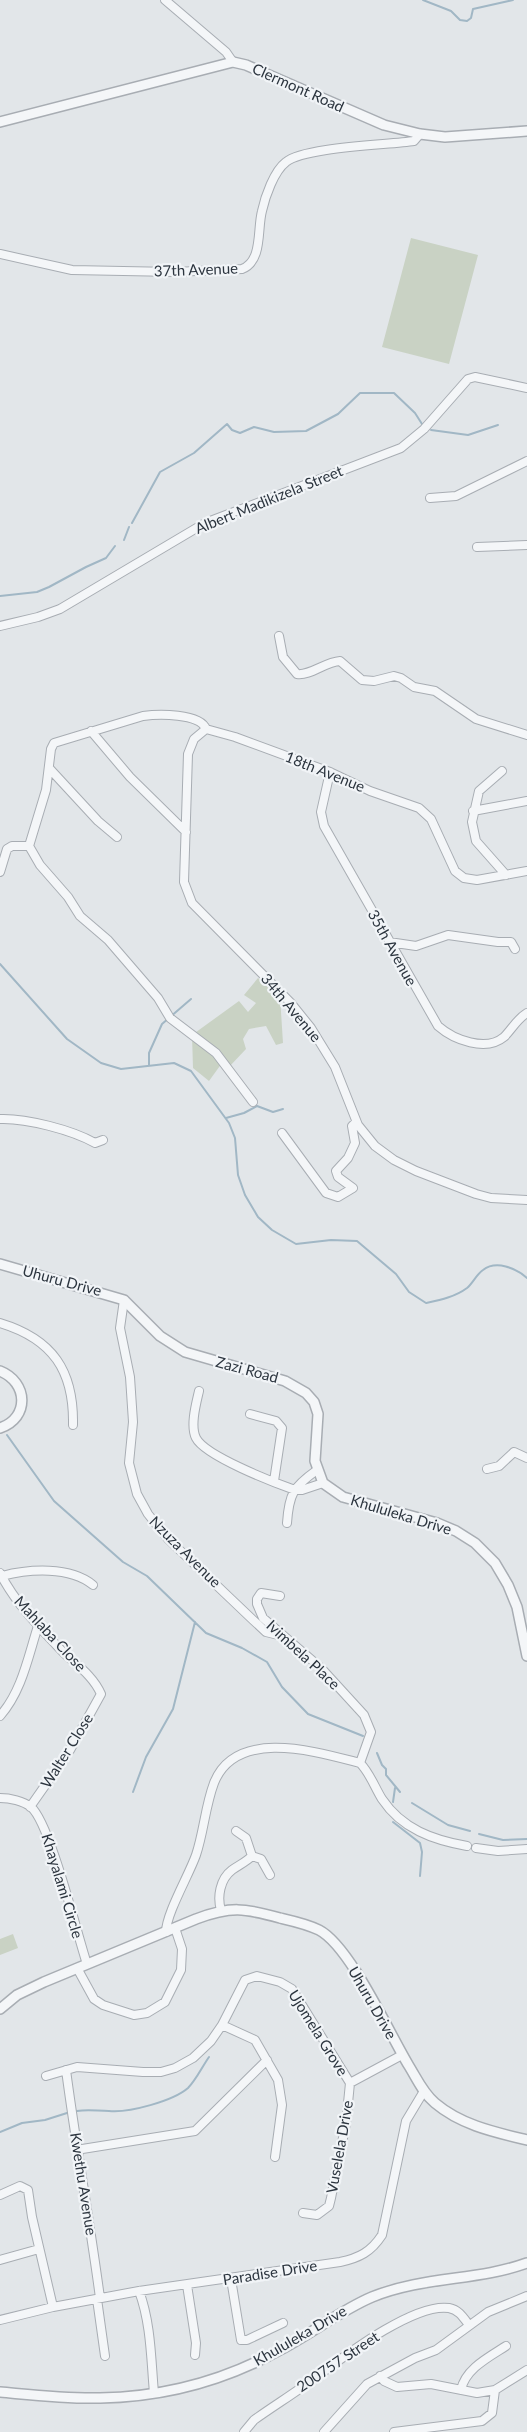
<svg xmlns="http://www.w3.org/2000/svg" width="527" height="2432" viewBox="0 0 527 2432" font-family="Lato,sans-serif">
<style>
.green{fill:#c9d2c4}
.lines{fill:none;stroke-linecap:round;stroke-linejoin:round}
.stream{stroke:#a1b7c5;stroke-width:2}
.minor-casing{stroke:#a8adb3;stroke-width:10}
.tertiary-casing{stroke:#a8adb3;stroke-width:12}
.minor{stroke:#f4f6f8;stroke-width:8}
.tertiary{stroke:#f4f6f8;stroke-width:9}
.labels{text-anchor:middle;stroke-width:4.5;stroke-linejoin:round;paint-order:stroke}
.street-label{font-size:15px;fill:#2c353f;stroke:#f1f4f7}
</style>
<rect width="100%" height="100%" fill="#e2e6e9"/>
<path class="green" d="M411,238L478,255L449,364L382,347Z
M258,978L280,996L283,1043L276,1045L266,1026L249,1029L243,1039L246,1049L229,1067L222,1063L209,1081L193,1068L192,1035L239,1001L248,1012L256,1003L244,995Z
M13,1934L18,1948L0,1955V1939Z"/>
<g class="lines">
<path class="stream" d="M423,0L451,11L460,20L467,21L471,18L473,9L513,0
M431,430L468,435L498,425
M132,523L160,472L194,453L227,424L232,430L240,433L254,427L274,432L306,431L338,414L360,393H394L415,413L422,424
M124,540L129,527
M0,596L37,592L49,587L86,567L106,558L115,546
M0,964L67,1039L101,1063L121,1069L174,1063L191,1071L229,1123L235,1138L238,1175L245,1195L258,1217L272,1230L296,1244L331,1240L357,1241L396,1274L409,1292L426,1303C440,1300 455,1297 467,1288C473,1283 476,1275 483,1270C496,1260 516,1268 527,1278
M149,1065V1053L162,1024L191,999
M226,1118L244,1113L257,1106L273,1112L283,1109
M7,1435L54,1501L123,1562L147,1576L206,1633L242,1648L267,1662L282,1687L308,1714L363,1736
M377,1753L382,1765L386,1769V1775L400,1792
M133,1792L146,1757L173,1709L195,1622
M393,1802L395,1788
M412,1803L448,1825L470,1831
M393,1822L420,1843L422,1852L420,1876
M479,1834L503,1840L527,1839
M77,2111C89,2109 97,2111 109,2111C129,2113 173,2101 188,2088C196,2080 202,2067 209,2057
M0,2132L22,2123L45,2120L67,2113"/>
<g class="minor-casing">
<path id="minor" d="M165,0L226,52L233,62
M0,254L72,270L174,272L242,269C263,261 257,229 262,211C265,197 274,171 286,162C304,147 387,145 414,141L420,134
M430,498L456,496L527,461
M477,547L527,545
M0,626L38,617L60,609L205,523L401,448L424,429L468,379L475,377L527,388
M279,636L283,657L297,674C310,676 325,662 340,661L362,680L374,681L394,676L401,678L414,687L435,691L476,719L527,735
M206,729L194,739L188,754L184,882L192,903L290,1002L311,1028L335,1067L358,1125L375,1146L394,1160L416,1171L476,1194L491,1198L527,1200
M91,731L130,777L186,832
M49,768L98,821L117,837
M502,771L479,791L472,822L476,841L506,875
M330,772L321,812L324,826L438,1026C454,1040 486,1052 504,1037C512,1029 517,1019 527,1013
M473,811L527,801
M29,846L46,790L51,749L54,743L143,716C158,714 200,713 206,729L235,737L330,772L370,791L419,808L431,819L455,871L464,878L477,880L527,871
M29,846L40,865L68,897L80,916L108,940L158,998L170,1018L216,1053L253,1102
M0,872L7,849L12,846H29
M389,942L416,946L448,935L498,942H511L515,949
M0,1119C26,1118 72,1130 95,1143L103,1140
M282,1133L326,1193L338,1197L353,1188L338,1177L336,1171L348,1158L355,1143L352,1126L356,1122
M124,1300L120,1328L130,1377L133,1422L129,1463L137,1494L148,1514L168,1539L253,1620L266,1632L282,1636
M0,1323C53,1339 74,1371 73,1425
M199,1391C196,1404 190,1426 196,1438C205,1456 275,1483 295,1490H302L323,1483
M250,1414L276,1421L282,1428L274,1481
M487,1469L499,1466L514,1452L527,1458
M287,1523C289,1494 293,1487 317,1470
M0,1573C16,1604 40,1628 64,1653C78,1666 93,1676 101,1694L70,1750L30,1807
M2,1576C29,1569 70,1566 93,1585
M280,1596L261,1593L257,1599V1604L263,1618L321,1668L364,1715L371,1732L360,1763
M0,1716C22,1691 28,1657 38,1626
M0,1798C10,1798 23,1801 31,1807C50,1823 77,1934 87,1964
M236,1831L246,1838L252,1856
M476,1848L498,1851L527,1849
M252,1856L261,1859L270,1875
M221,1910C217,1897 220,1879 232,1870C239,1865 246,1862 252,1856
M166,1932C166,1914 189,1875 196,1855C204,1831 205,1807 214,1783C236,1727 317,1752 360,1763C370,1773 375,1788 382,1799C402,1829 433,1840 467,1846
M77,1968L94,1999L103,2005L134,2015L147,2013L165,2002L181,1970L182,1949L175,1928
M222,2025L255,2040L278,2080L282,2105L275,2157
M66,2070C76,2146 90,2222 100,2298
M46,2076L77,2067L143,2072H161L175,2068L193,2058L211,2041L222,2025L245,1980L257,1976L280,1982L292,1989L350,2083
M76,2150L195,2131L267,2060
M0,2195L20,2186L28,2190L32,2217L53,2307
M303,2213L317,2215L329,2206L331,2198L346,2123L350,2083L402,2055
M0,2260L39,2249
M231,2279L241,2340H247L283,2323
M187,2285L196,2343L195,2355
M139,2291C151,2323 151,2359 154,2393
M97,2299L105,2356
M0,2320L53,2307L139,2291L340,2262C359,2258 371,2252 382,2235L406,2121L424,2091
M380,2376L384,2381L397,2387L431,2384L477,2393L495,2390L527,2370
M461,2390C465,2369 489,2357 506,2346
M244,2432L254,2420C275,2405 298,2391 319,2375C346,2355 414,2303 449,2308C459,2310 463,2317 469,2325
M324,2432L367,2384L415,2358L436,2350L488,2312L527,2296
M394,2432L482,2421L492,2413L495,2390"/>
</g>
<g class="tertiary-casing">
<path id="tertiary" d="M0,122L233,62L246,65L384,125L420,134L445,137L527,131
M0,1264L124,1300L160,1336L185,1352L285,1381L306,1393L314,1402L318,1414L315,1461L323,1483L343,1497L437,1523L456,1531L475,1543L495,1563L508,1585L517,1607L527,1656
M0,1371C28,1382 30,1418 0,1428
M0,2009L17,1995L44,1982L196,1919C231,1906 244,1908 280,1918C293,1921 307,1924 319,1930C350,1946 389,2033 409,2066C417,2079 423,2093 435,2103C461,2125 494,2132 527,2140
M0,2392C33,2395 67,2399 100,2398C162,2397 223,2381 278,2351C310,2335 339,2311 372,2297C424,2276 477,2281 527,2263"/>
</g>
<use href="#minor" class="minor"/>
<use href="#tertiary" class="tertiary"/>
</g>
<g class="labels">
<g class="street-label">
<text transform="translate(298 88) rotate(24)" y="5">Clermont Road</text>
<text transform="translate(196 270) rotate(-2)" y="5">37th Avenue</text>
<text transform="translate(269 500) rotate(-22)" y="5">Albert Madikizela Street</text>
<text transform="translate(325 772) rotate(22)" y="5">18th Avenue</text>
<text transform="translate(392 948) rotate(61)" y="5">35th Avenue</text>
<text transform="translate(291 1008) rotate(50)" y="5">34th Avenue</text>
<text transform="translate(62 1281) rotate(15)" y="5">Uhuru Drive</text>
<text transform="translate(247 1370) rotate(15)" y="5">Zazi Road</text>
<text transform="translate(401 1515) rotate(17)" y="5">Khululeka Drive</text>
<text transform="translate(185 1552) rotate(45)" y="5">Nzuza Avenue</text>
<text transform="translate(50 1634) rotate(47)" y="5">Mahlaba Close</text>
<text transform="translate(303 1655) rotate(43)" y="5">Ivimbela Place</text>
<text transform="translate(67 1751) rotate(-58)" y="5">Walter Close</text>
<text transform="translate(62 1886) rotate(73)" y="5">Khayalami Circle</text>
<text transform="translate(372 2003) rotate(60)" y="5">Uhuru Drive</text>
<text transform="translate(318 2033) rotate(58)" y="5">Ujomela Grove</text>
<text transform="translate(340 2147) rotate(-80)" y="5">Vuselela Drive</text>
<text transform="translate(83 2184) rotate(81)" y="5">Kwethu Avenue</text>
<text transform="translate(270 2273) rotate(-9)" y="5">Paradise Drive</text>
<text transform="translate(300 2336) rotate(-30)" y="5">Khululeka Drive</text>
<text transform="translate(338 2362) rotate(-34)" y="5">200757 Street</text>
</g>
</g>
</svg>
